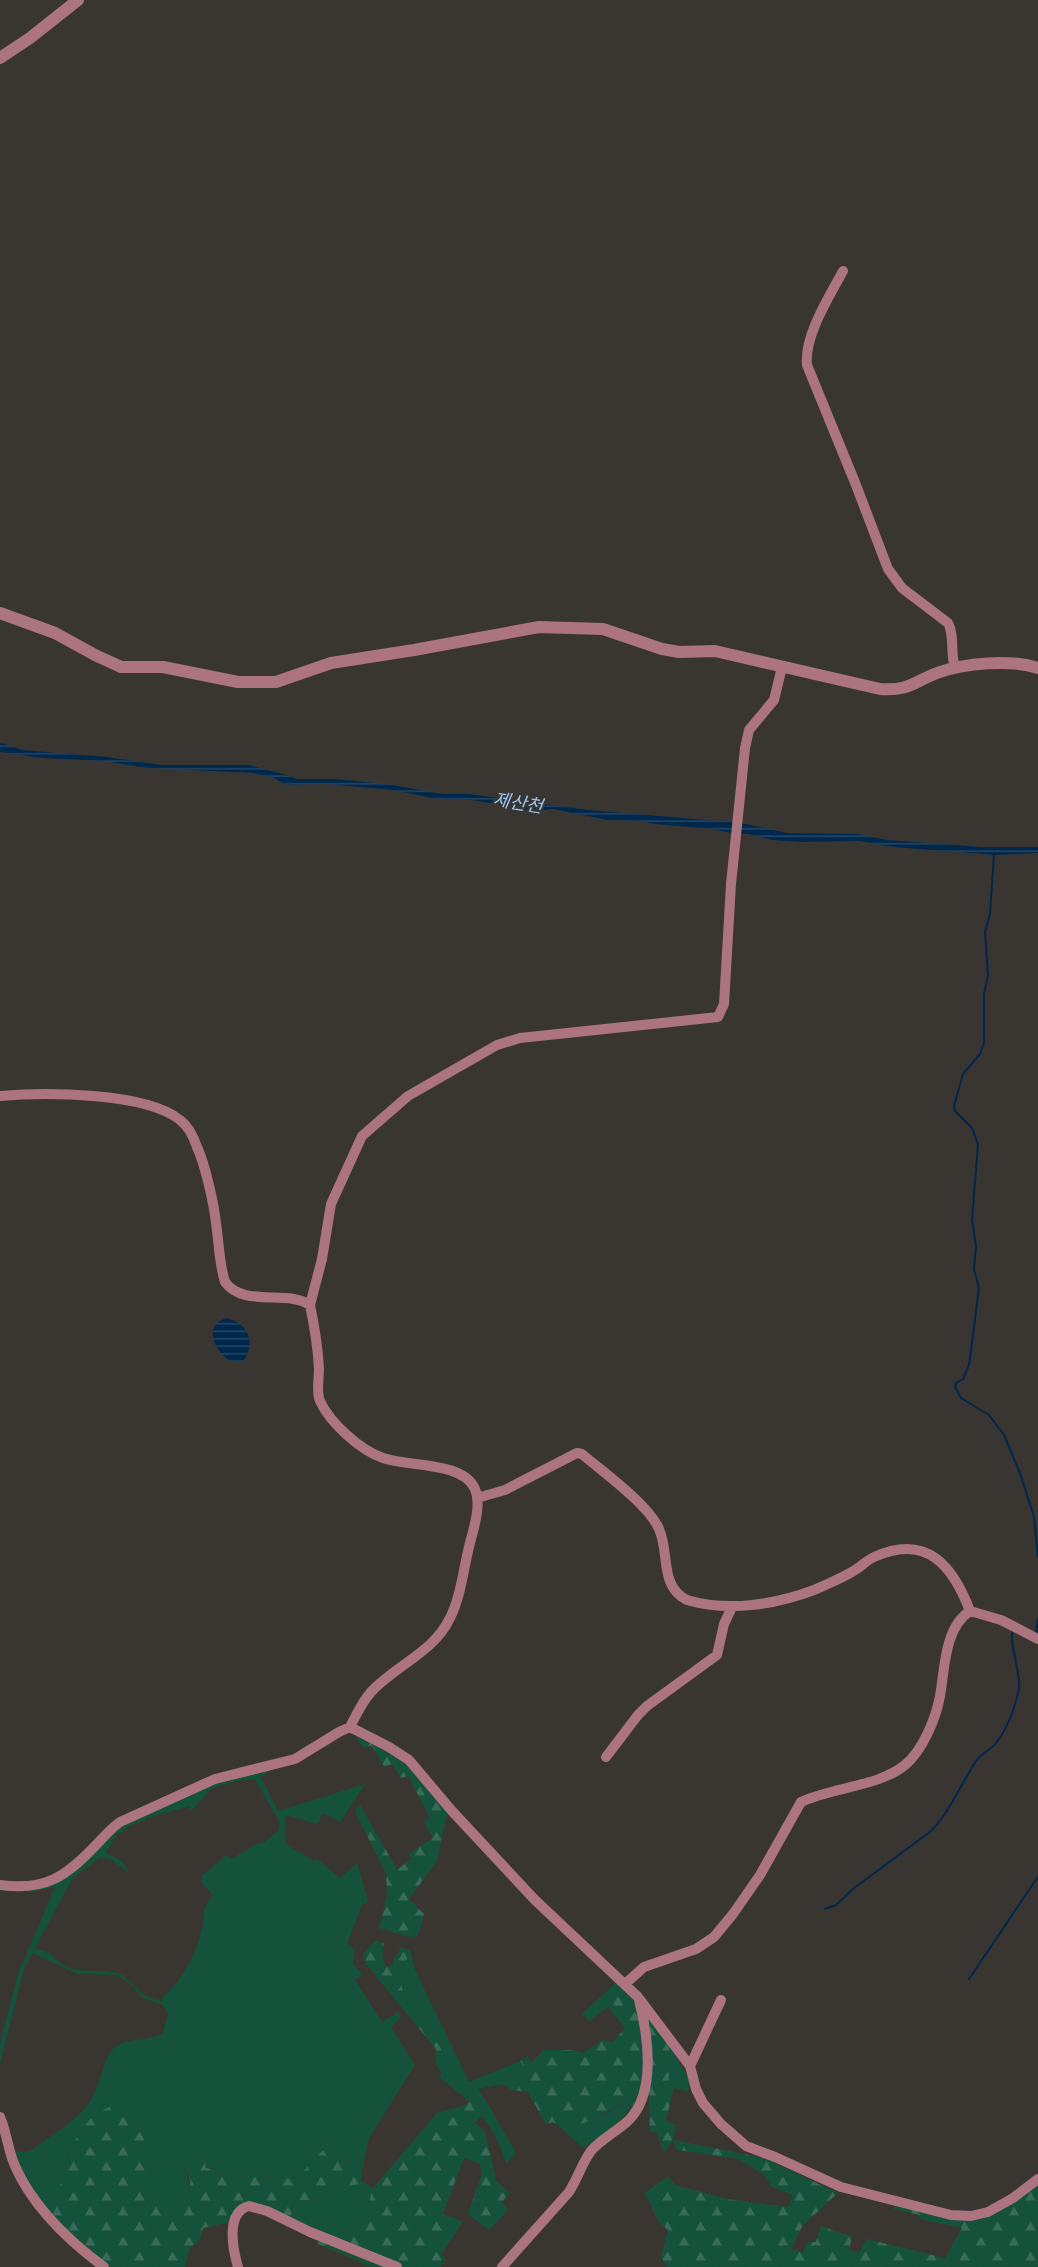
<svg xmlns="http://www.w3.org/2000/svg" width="1038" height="2267" viewBox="0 0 1038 2267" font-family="'Roboto Condensed','Noto Sans KR',sans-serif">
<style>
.green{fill:#15523b;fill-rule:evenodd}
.forest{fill:url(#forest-firs)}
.water{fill:url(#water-rules)}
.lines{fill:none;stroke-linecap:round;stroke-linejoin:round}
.stream{stroke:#00284c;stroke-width:2}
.minor{stroke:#ac747e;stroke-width:10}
.tertiary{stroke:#ac747e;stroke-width:12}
.labels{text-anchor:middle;stroke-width:4.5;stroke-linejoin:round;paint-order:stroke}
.water-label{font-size:18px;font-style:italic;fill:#9dc8f5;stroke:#393632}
</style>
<defs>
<pattern id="forest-firs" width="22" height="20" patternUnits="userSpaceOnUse" patternTransform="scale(1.5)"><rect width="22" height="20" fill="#15523b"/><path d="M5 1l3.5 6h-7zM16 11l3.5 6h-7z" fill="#376a57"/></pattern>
<pattern id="water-rules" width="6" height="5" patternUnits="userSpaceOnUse" patternTransform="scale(1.5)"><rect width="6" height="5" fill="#00284c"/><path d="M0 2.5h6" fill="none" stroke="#254765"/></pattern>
</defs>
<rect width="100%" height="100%" fill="#393632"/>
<path class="green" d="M274,1768L261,1777L278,1811L365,1784L340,1822L323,1813L317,1824L285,1815L286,1844L314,1861L317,1859L340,1878L357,1863L368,1900L366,1904H362L347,1944L355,1949L353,1964L362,1974L355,1980L382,2022L398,2012L401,2017L391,2027L415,2065L369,2138L363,2165L352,2163L344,2156L321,2152L296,2179L250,2175L227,2179L215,2170L206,2168L202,2157L203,2150L190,2143L196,2154L183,2168C207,2202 149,2223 143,2191C140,2177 148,2159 151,2145L70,2151L58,2198L51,2213L30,2188L14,2152L29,2151L36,2147C54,2133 80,2119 92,2098C98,2087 106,2056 111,2051C126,2035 147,2043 163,2033L168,2014L163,2005L143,1998L128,1982L116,1975L77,1974L33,1953L24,1969L0,2064V2043L18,1974L55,1887L32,1892L2,1891L0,1888L48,1886L115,1829L206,1785ZM255,1779L280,1823L278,1831L263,1843L256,1844L232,1859L226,1855L202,1876L201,1882L213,1895C200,1910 206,1913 202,1930C193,1959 185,1977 162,1998V2002L142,1994L123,1975L108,1971H86L72,1969L62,1964L49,1953L35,1948L71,1881L83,1870L101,1857L113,1861L130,1874L122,1861L106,1853L117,1834L124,1831L127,1827L160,1814L190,1806L189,1809H193L212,1788L236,1781Z
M410,1950L415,1970L469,2082L520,2061L529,2074L502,2084L478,2089L490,2107L516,2153L506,2164C493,2121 474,2104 440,2078L445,2049L405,2000L400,1978Z
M669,2045L690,2081L688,2092L674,2088L672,2095L669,2094Z
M626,2101L633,2105C619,2123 603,2138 583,2148L557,2125L574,2126L606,2113Z
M360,2180L373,2188L361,2229C339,2239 309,2227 289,2217L301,2200L322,2201L342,2187L360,2184Z"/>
<path class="forest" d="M357,1733L407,1762L448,1809L437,1861L409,1899L424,1914L418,1936L413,1938L379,1928L387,1896L386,1873L357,1816L356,1808L360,1805L397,1869L412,1859L409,1854L433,1838L424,1822L430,1818L408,1776L401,1778L392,1764L384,1767L372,1746L364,1747L358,1741Z
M376,1940L384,1943L382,1957L386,1967L392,1965L401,1947L410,1950L400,1978L405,2000L445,2049L442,2073L435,2063L436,2049L366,1964L363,1954Z
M618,1981L636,1999L646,2059L640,2091L633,2105L626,2101C608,2109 572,2138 553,2122L546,2124L528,2092L512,2090L502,2084L529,2074L520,2061L527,2056L531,2062L544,2050H571L583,2053L603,2040L613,2042L625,2028L608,2007L589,2021L582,2014Z
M646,2011L669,2045V2094L672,2095L666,2121L676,2125L673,2140L764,2158L838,2193L803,2225L791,2249L803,2252L808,2242H816L821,2226L852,2237L849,2250L860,2252L867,2239L945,2258L962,2228L920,2219L919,2215L894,2209L895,2205L972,2220L1038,2183V2267H667L661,2257L668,2230L659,2222L645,2193L668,2176L675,2185L727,2199L788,2207L793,2195L772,2187L764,2175L739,2159L677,2150L673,2140L664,2153L656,2132L650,2131Z
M471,2101L482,2115L475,2123L485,2131L496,2181L509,2192L502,2203L508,2210L489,2230L468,2214L482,2174L480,2164L464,2158L443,2214L463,2222L441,2254L446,2260L440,2267H404L395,2261L311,2228C327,2230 347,2236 361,2229L373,2188L437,2113C449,2108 461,2109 471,2101Z
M123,2103L136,2116L137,2125C143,2129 149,2136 150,2144C154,2164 123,2209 168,2206C178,2206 192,2191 190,2180C189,2175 186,2171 183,2167L195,2154L189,2140L201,2143L206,2168L214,2170L227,2179L250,2175L296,2179L321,2152L332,2143L339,2147L348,2161L363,2165L360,2184L342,2187L322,2201L301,2200L289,2217L258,2203L230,2222L203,2228L200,2240L190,2248L185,2267H111L67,2230L51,2213C69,2172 67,2114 123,2103Z
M319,2240L393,2267H372L318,2244Z"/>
<path class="water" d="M2,743L22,750L107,757L162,765H249L286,775L297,779H336L386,784L443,794H468L589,810L741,823L787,833L858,834L887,840L982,847H1038V853L996,855L894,847L859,841L799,842L772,840L749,834H739L703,828L654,824L642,821L607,820L553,809L536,811L472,800L437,799L393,790L327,784L286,785L274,778L254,773L149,768L102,761L43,758L0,752V744Z
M226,1318C249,1323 256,1342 243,1362L230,1361C215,1351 202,1327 226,1318Z"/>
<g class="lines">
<path class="stream" d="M994,855L990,914L985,932L988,976L984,994V1043L980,1054L963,1074L954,1106L955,1111L972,1128L978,1144L972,1220L976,1246L974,1269L979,1288L969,1365L963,1379L956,1383L955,1387L961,1398L989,1415L1004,1435L1020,1473L1034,1517L1038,1557
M1036,1634L1038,1619
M825,1909L836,1905L853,1889L931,1831C950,1811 961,1784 976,1761C981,1753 990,1751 996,1743C1007,1730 1016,1705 1019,1688C1021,1674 1008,1639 1013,1631
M969,1979L1037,1878"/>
<path class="minor" d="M843,271C829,297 804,336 807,365L856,485L888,569L902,588L948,623C955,636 950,653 955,668
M0,1096C43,1092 146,1092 180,1120C188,1126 194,1138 197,1147C205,1164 214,1204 216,1223C219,1243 219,1263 225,1282C244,1308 287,1289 310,1305C314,1324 318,1350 319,1369C319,1379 316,1391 320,1401C330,1423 360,1450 383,1458C407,1467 463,1461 475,1489C482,1506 473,1530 469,1547C463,1571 461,1596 450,1618C434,1652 396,1665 371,1692C362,1702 356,1715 350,1727
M310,1305L322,1259L331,1204L362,1136L408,1096L497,1045L520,1038L718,1017L724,1004L731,884L745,748L749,730L774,700L782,667
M477,1498L505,1490L577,1453L582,1454C603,1472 649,1505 659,1529C670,1553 659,1586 687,1600C728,1612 774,1605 814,1590C827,1584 843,1578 855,1570C862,1566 867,1560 874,1557C927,1533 953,1566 970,1611L1001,1620L1038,1639
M606,1757L638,1715L647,1706L717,1655L724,1624L732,1607
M0,1885C45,1891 66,1877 96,1845C104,1837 110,1829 120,1822L215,1779L295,1759L339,1732L350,1727L389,1747L409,1760L452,1811L535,1900L638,1997L690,2066L696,2089L703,2103L721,2124L746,2146L775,2157L841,2187L951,2215L971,2216L988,2212L1013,2198L1038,2179
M625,1984L644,1967L696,1949L714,1937L733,1914L760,1875L801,1802C832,1787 878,1787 905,1765C923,1750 936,1718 940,1696C945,1669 944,1628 970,1611
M690,2066L721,2000
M0,2117C7,2133 8,2151 15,2166C33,2207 69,2241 104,2267
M238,2267C233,2250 225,2212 249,2206L267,2211L310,2232L397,2267
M502,2267L569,2192C578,2178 582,2163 591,2151C601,2139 616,2132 628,2121C657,2093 648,2035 639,2000"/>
<path class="tertiary" d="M0,58L30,38L78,0
M0,613L55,633L95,655L121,667H163L238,682H276L331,663L414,650L539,627L603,629L662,649L679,652L715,651L880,689C910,691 913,682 937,673C964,663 1011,659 1038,668"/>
</g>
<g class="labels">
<g class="water-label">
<text transform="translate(518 803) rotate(9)" y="6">제산천</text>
</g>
</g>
</svg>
